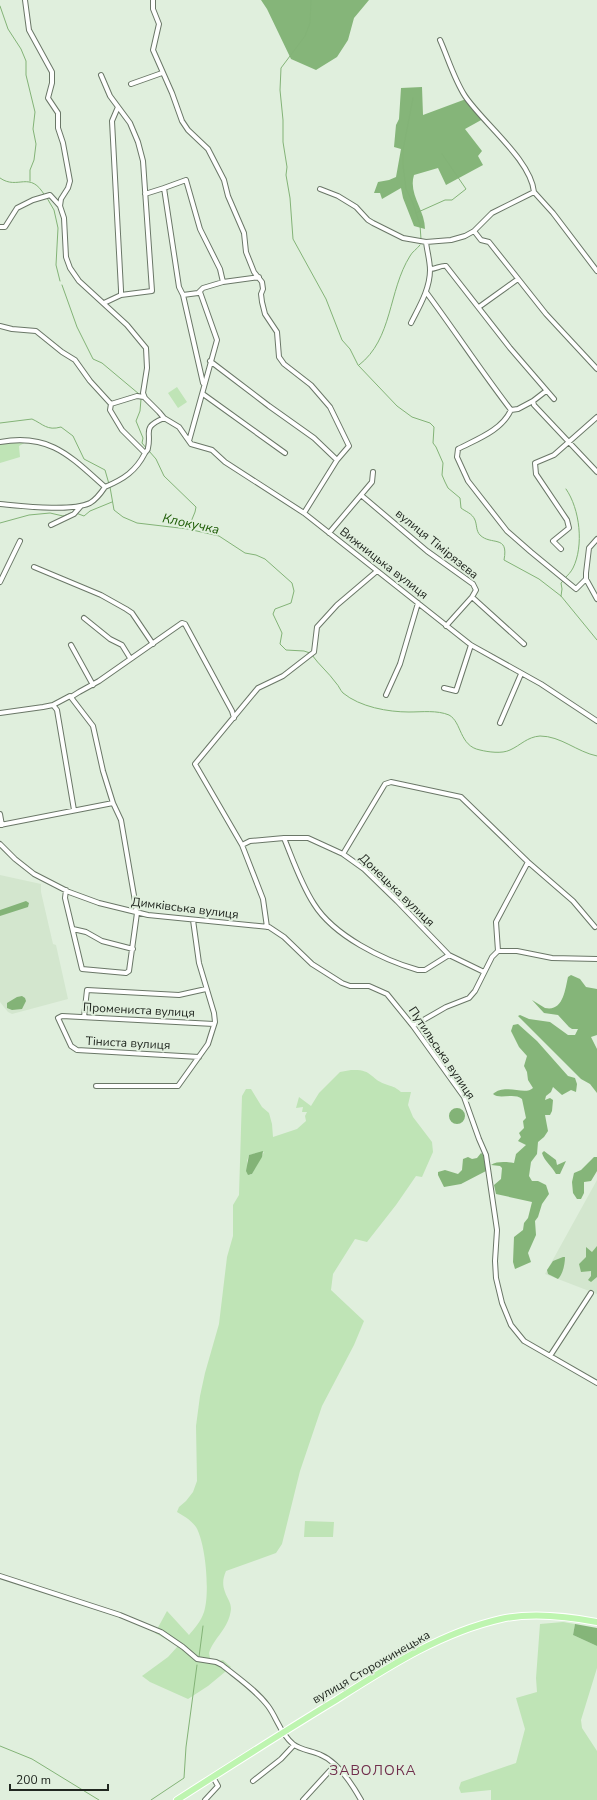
<svg xmlns="http://www.w3.org/2000/svg" width="597" height="1800" viewBox="0 0 597 1800" font-family="'Nunito Sans',sans-serif">
<style>
.built{fill:#d3e6ce}
.green{fill:#bfe4b6;fill-rule:evenodd}
.forest{fill:#85b579}
.water{fill:#83b377}
.lines{fill:none;stroke-linecap:round;stroke-linejoin:round}
.stream{stroke:#83b377;stroke-width:1}
.street-casing{stroke:#6a7767;stroke-width:6}
.primary-casing{stroke:#fff;stroke-width:8}
.street{stroke:#fff;stroke-width:4}
.primary{stroke:#bef5b0;stroke-width:6}
.labels{text-anchor:middle;stroke-width:4;stroke-linejoin:round;paint-order:stroke}
.street-label{font-size:12px;fill:#212720;stroke:#e0efdd}
.water-label{font-size:13px;font-style:italic;fill:#1d5c05;stroke:#e0efdd}
.quarter-label{font-size:14px;letter-spacing:1px;fill:#702e4c;stroke:#e0efdd}
</style>
<rect width="100%" height="100%" fill="#e0efdd"/>
<path class="built" d="M0,875L41,884V892L53,944L56,945L68,999L12,1014L8,1012L0,1002Z
M597,1180V1294L545,1274Z"/>
<path class="green" d="M177,387L187,402L178,408L168,393Z
M28,438V441L19,446L20,457L0,463V441Z
M351,1070C373,1069 369,1078 385,1084C393,1087 394,1086 401,1092H411L408,1105L413,1117L432,1142L433,1152L422,1177L416,1176L396,1205L367,1242L355,1239L333,1274L331,1290L364,1321L354,1345L322,1406L300,1471L282,1544L276,1553L226,1571C223,1578 222,1584 225,1592C227,1598 231,1602 231,1609C229,1629 214,1637 209,1653L210,1658L214,1662L223,1660L231,1667L208,1686L188,1699L150,1682L142,1676L168,1657L178,1646L155,1633L167,1611L189,1635C195,1628 201,1621 204,1612C210,1594 206,1544 196,1527C191,1520 184,1516 177,1512L179,1507L186,1501L193,1492L197,1481L196,1426L200,1396L205,1373L219,1324L227,1257L233,1236V1205L239,1195L242,1096L246,1089H251L262,1107L269,1113L272,1124L273,1137L297,1129L306,1121L305,1116L307,1112H302L303,1107L296,1108L299,1097L311,1106L319,1093L340,1072ZM264,1152L252,1174L250,1175L247,1161L249,1155Z
M305,1521L334,1522L333,1537H304Z
M563,1622L575,1624L573,1635L597,1646V1668L581,1720L582,1728L597,1751V1800H491V1790L461,1793L459,1788L461,1782L516,1763L525,1729L516,1698L537,1692L536,1678L540,1624Z"/>
<path class="forest" d="M261,0H369L354,18L348,40L337,57L316,70L291,59L267,9Z
M422,87L423,115L466,99L483,119L465,129L482,151L478,156L483,165L446,185L438,168L414,175C408,194 425,210 425,229L414,226L403,198L401,188L382,199L380,193H374L378,182L389,180L396,177L401,149L394,147L396,125L399,119L401,88Z
M571,975L580,979L586,987L597,989V1035L591,1037L597,1049V1093L590,1084L581,1079L518,1016L520,1015L529,1019L550,1022L568,1035H575L578,1029H572L569,1027L558,1015L544,1013L532,1000L545,1008C563,1012 565,990 568,977Z
M518,1024L537,1041L568,1076L575,1078L577,1084L576,1092L571,1090L562,1095L553,1087L551,1092L546,1096L545,1100L550,1098L553,1100L552,1111L550,1115H545L548,1131L544,1137L538,1142L537,1154L531,1162L529,1176L532,1181H538L546,1185L549,1194L542,1204L538,1217L535,1221L536,1235L528,1253L531,1262L515,1269L513,1262L514,1237L523,1230L524,1223L528,1218L532,1202L496,1194L494,1185L501,1179L502,1168L500,1166L491,1165C497,1161 507,1162 514,1163L516,1154L526,1145L518,1141L521,1137L519,1133L524,1128L523,1121L526,1118L522,1099C514,1092 500,1100 493,1094C505,1083 525,1096 533,1088L528,1080L527,1072L524,1066L527,1056L519,1047L511,1031L513,1025Z
M544,1151L556,1160L557,1165L566,1161L560,1174H556C552,1166 544,1161 542,1153Z
M481,1153L485,1156L486,1171L461,1184L444,1187L438,1175V1172L445,1170L458,1174L462,1170L463,1159L468,1157L472,1159L477,1158Z
M594,1157H597V1171L591,1181L584,1182V1193L581,1199H577L573,1193L572,1182L574,1173L581,1170Z
M597,1246V1277L591,1282L588,1280L591,1276V1271L581,1272L579,1264L586,1257V1247L592,1252Z
M563,1257H565C565,1264 563,1274 558,1279L548,1274L547,1270L553,1261Z
M575,1624L597,1628V1646L573,1635Z"/>
<path class="water" d="M26,901L29,903L28,907L0,916V910Z
M22,996L25,998L26,1001L22,1009L12,1010L7,1008V1003L17,997Z
M449 1116a8 8 0 1 1 16 0a8 8 0 1 1-16 0Z
M263,1151L262,1157L252,1174L248,1175L246,1171L249,1155Z"/>
<g class="lines">
<path class="stream" d="M311,0L310,23L305,36L281,68L280,90L283,120V142L287,167L286,175L290,198L293,239L326,299L342,340L350,349L358,365L397,406L412,417L430,423L434,427L433,443L436,447L443,463L442,475L445,482L448,488L460,498L461,508C466,512 472,513 475,520C477,525 476,531 480,535C491,546 509,534 504,560L539,579L561,596L597,640
M0,6L8,29L21,49L26,61V75L35,112L33,129L36,144L34,160L30,170V181
M413,98L403,150V165L406,189L413,203L420,225L421,239
M0,178C18,191 30,169 45,196
M47,198L54,210L58,228L56,265L60,281
M416,213L445,200H452L466,189L442,154
M62,285L77,327L93,359L102,363L139,394
M359,365C393,339 388,291 410,256C412,252 417,249 420,245
M141,399L140,411L136,421L143,438L142,443L147,449
M0,423L32,419C43,424 47,431 61,427L73,436L84,459L105,470L109,484
M149,451L156,459L164,476L196,507L195,512L188,529
M110,487L114,510L123,517L137,523L188,529L219,536L245,553L256,555L265,559L292,583L294,591L291,603L275,609L273,614L282,633L280,644L286,650L304,651L310,653
M76,513L84,516L90,511L112,502
M0,523L29,515L50,513L63,516L69,514
M565,578C568,575 571,572 573,568C584,546 580,509 566,489
M561,596L562,589L561,583L563,581
M312,655C319,665 329,673 336,683C339,686 340,690 343,693C360,707 388,712 409,712C422,712 437,710 449,715C462,722 459,746 480,750C488,752 502,754 510,750C521,745 527,737 540,736C561,736 577,752 597,756
M199,1657L203,1626
M0,1746L32,1759L99,1800
M151,1800L184,1778L186,1747L197,1665"/>
<g class="street-casing">
<path id="street" d="M25,0L29,30L52,72V83L48,98L58,113V128L63,143L70,181L68,188L61,199L60,206
M153,0V9L159,24L153,50L172,93L182,121L188,130L208,149L224,180L228,196L244,233L246,252L254,272L262,282L263,289L261,294L262,302L265,314L277,332L279,357L284,364L311,385L330,407L349,446L337,460L304,513
M440,40C448,58 454,79 465,96C483,123 531,160 534,192
M101,75L110,96L130,123L138,142L143,161L152,291L121,295
M131,84L162,73
M164,188L186,180L200,229L220,269L223,282
M320,189L338,196L356,207L368,220L373,223L403,238L426,242L451,240L465,236L474,231L492,213L534,192
M534,192L553,213L597,271
M145,194L164,188L179,287L183,295L203,383L204,384
M0,227H5L17,208L33,200L50,195L60,206L64,218L66,257L70,268L79,281L127,325L146,348L147,368L143,393L145,398L159,412L164,418L179,427L191,444L212,450L225,462L304,513L471,645L541,684L597,721
M474,231L481,240L489,242L546,314L597,369
M430,269C436,269 441,265 446,266L510,348L554,399
M426,292C455,331 481,371 511,410L518,409L533,401L534,405L597,472
M183,295L198,293L203,288L223,282L259,277
M104,303L121,295V290L112,121L118,107
M479,307L518,279
M411,323C419,307 430,289 430,270C430,261 427,251 426,242
M0,326L12,329L36,331L62,352L75,360L90,381L111,404L137,396L144,397
M210,361L269,406L314,438L337,460
M203,394L285,453
M533,401L546,391
M111,404L110,410L122,430L145,453
M511,410C501,431 477,439 458,449L457,457L468,481L507,531L531,552L576,589L586,579
M189,441L217,340L200,292
M0,442C50,433 70,456 105,487C124,479 136,471 145,453C147,450 148,451 148,448C152,431 141,428 164,418
M361,495L427,551L473,584L476,590L472,597L524,644
M0,504C22,506 71,512 90,503C97,499 101,493 105,487
M51,525L74,514L81,506
M329,533L372,482L373,472
M597,539L589,548L586,573V579L597,599
M561,549L553,541L569,528L567,520L536,474L535,463L554,455L597,417
M34,567L101,595L126,609L132,613L153,644
M0,582L20,541
M84,618L110,639L122,645L130,658
M446,626L472,597
M71,645L93,685
M444,688L456,691L471,645
M386,695L400,664L418,603
M71,697L79,692L99,681L182,623L185,624L232,711L234,718
M53,705L57,710L74,810
M0,713L43,707L53,705L70,696L93,726L103,771L113,803L121,820L137,913L129,971L126,973L82,969L65,898L66,890
M500,723L521,674
M0,814L2,825
M0,825L113,803
M284,838C293,860 301,884 314,904C334,936 383,960 418,970H425L449,955
M0,844L15,859L34,874L69,892L99,903L148,915L269,927L284,937L312,964L342,983L350,986H369L387,994L413,1026L464,1097L479,1139L486,1155L497,1230L495,1261L496,1278L502,1303L511,1325L524,1341L597,1383
M242,845L250,841L284,838H308L343,854L364,869L397,901L449,955L484,972
M343,854L385,784L391,782L461,797L528,862L573,901L595,927
M267,927L263,899L242,845L195,764L258,688L283,676L314,652L317,627L337,605L377,571
M73,929L86,932L102,941L133,949
M498,951L496,922L528,862
M84,1017L87,990L179,995L206,989
M413,1026L446,1007L469,998L475,991L492,957L498,951H517L552,958L597,959
M199,1057L77,1050L71,1046L58,1018L62,1016L214,1024
M96,1086H178L208,1044L215,1022L214,1013L199,963L193,920
M550,1356L591,1293
M0,1576L120,1615L161,1632L183,1647L197,1659L216,1662L222,1665C238,1678 256,1690 268,1706C277,1718 280,1733 293,1744C300,1750 313,1751 321,1755C338,1762 352,1784 361,1800
M253,1781L281,1759L294,1745
M205,1800L218,1786L213,1777
M303,1800L335,1765"/>
</g>
<g class="primary-casing">
<path id="primary" d="M177,1800C230,1766 283,1732 336,1700C388,1667 440,1633 501,1619C532,1612 566,1616 597,1622"/>
</g>
<use href="#street" class="street"/>
<use href="#primary" class="primary"/>
</g>
<g class="labels">
<g class="street-label">
<text transform="translate(437 544) rotate(39)" y="4">вулиця Тімірязєва</text>
<text transform="translate(384 563) rotate(38)" y="4">Вижницька вулиця</text>
<text transform="translate(397 890) rotate(44)" y="4">Донецька вулиця</text>
<text transform="translate(185 908) rotate(7)" y="4">Димківська вулиця</text>
<text transform="translate(139 1010) rotate(3)" y="4">Промениста вулиця</text>
<text transform="translate(128 1043) rotate(3)" y="4">Тіниста вулиця</text>
<text transform="translate(442 1053) rotate(56)" y="4">Путильська вулиця</text>
<text transform="translate(371 1667) rotate(-30)" y="4">вулиця Сторожинецька</text>
</g>
<g class="water-label">
<text transform="translate(191 523) rotate(12)" y="5">Клокучка</text>
</g>
<g class="quarter-label">
<text x="373" y="1775">ЗАВОЛОКА</text>
</g>
</g>
<path d="M10 1784v6h98v-6" fill="none" stroke="#212720" stroke-width="2"/>
<text x="16" y="1784" font-size="12" fill="#212720" stroke="#e0efdd" stroke-width="3" paint-order="stroke">200 m</text>
</svg>
